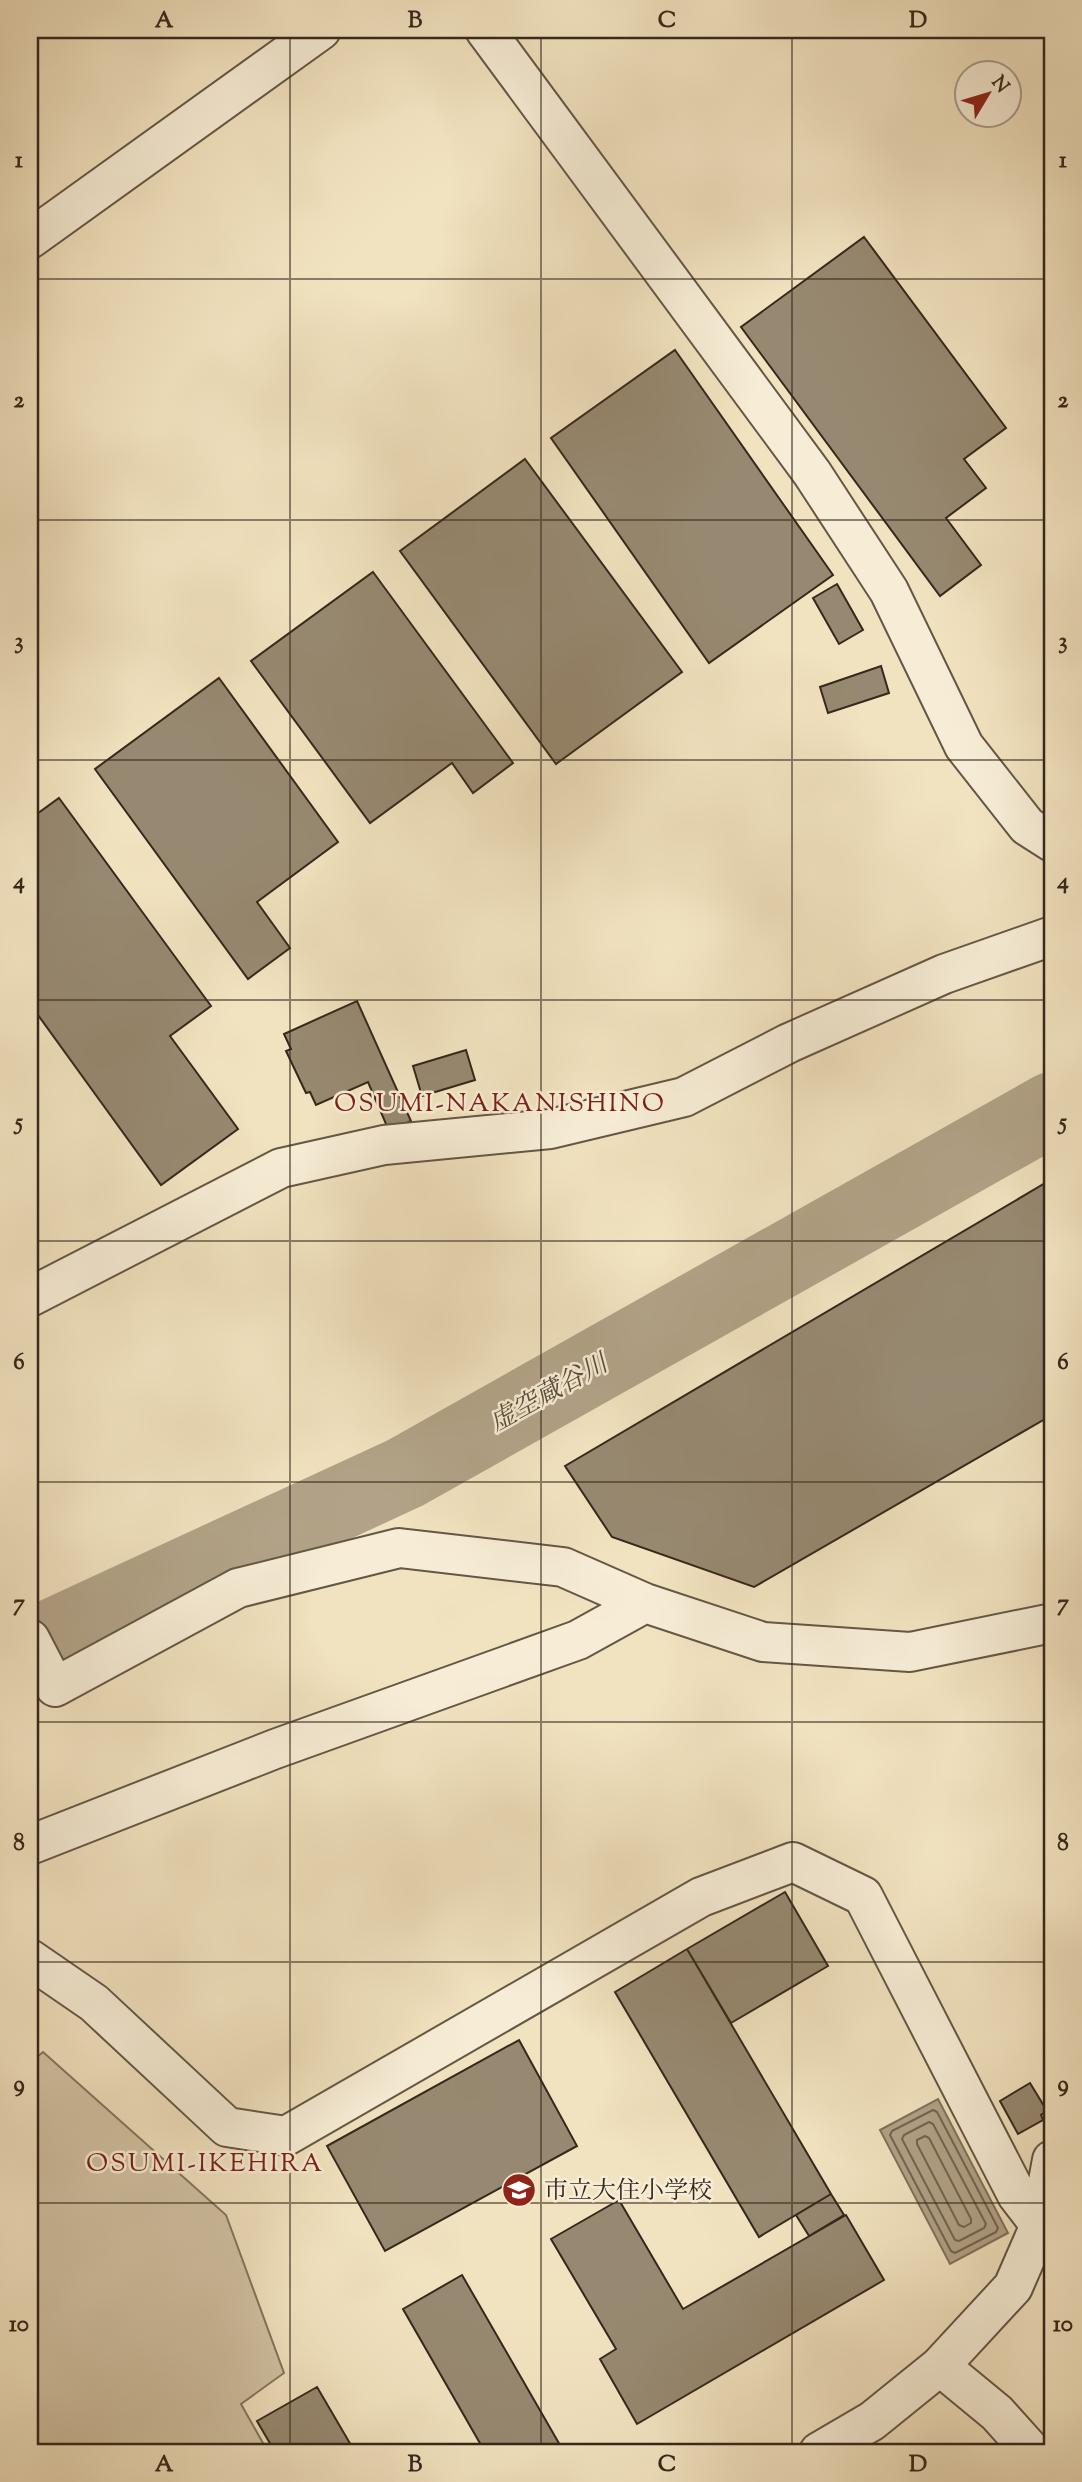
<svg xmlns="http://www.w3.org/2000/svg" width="1082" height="2482" viewBox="0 0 1082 2482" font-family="'Sorts Mill Goudy','Noto Serif JP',serif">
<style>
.green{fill:#d2c3a4;stroke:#847660;stroke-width:2}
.water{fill:#b2a388;stroke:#80725d;stroke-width:2}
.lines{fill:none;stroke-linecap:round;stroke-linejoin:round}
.shore{stroke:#746652;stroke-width:2}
.river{stroke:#b2a388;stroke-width:74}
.building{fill:#978971;stroke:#35281c;stroke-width:2}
.minor-casing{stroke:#645745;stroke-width:42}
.minor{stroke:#f7edd6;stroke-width:38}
.grid{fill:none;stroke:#35281c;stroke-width:2;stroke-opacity:0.55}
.labels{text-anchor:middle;stroke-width:5;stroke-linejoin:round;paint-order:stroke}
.poi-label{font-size:24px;fill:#35281c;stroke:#f7edd6;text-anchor:start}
.neighbourhood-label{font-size:26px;letter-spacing:2px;fill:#7a1f14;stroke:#f7edd6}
.water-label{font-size:26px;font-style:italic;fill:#5a4d3c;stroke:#f7edd6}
.neatline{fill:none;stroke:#35281c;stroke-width:2.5}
.grid-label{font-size:23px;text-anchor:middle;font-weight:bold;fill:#35281c}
</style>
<rect width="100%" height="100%" fill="#f2e3c0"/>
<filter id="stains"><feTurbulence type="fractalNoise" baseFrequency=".00286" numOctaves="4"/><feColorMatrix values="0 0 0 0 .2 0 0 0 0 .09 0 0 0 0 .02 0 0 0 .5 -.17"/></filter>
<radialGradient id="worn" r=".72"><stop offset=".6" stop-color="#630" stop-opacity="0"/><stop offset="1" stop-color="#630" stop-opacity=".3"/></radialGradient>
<path class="green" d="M43,2052L226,2215L284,2373L241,2404L268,2452H30V2063Z"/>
<path class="water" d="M938,2099L1008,2233L950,2264L880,2130Z"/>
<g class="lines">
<path class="shore" d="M933,2110L937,2112L998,2228L996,2232L955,2253L951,2251L890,2135L892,2131Z
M929,2122L933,2124L986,2224L984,2228L959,2241L955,2240L902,2139L904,2135Z
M925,2136L929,2138L971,2219V2223L964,2227L959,2225L917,2144V2140Z"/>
<path class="river" d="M30,1646L405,1473L1052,1109"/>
</g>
<path class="building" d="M864,237L1006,428L964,459L986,488L946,518L981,565L940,596L741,327Z
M675,350L833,575L709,663L551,438Z
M525,459L682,672L556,764L400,551Z
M373,572L513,763L473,793L452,763L370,823L251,661Z
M837,584L863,630L839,644L813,598Z
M881,666L889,693L828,713L820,687Z
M219,678L338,842L257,902L290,948L248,979L95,769Z
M59,798L211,1006L170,1036L238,1129L161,1185L30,1004V819Z
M357,1001L411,1121L389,1131L368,1082L316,1105L310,1092L306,1093L286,1051L291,1049L284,1034Z
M466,1050L475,1080L422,1096L413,1066Z
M1052,1179V1415L754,1587L612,1537L565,1466Z
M785,1892L828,1966L731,2023L687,1949Z
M687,1949L831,2194L759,2237L615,1992Z
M519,2040L577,2146L385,2251L327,2146Z
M1030,2083L1047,2111L1041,2115L1043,2120L1018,2134L1000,2101Z
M831,2194L844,2215L809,2236L796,2215Z
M619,2200L683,2309L846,2215L884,2280L637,2424L600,2359L616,2349L551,2239Z
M462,2275L564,2452H485L403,2309Z
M317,2387L355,2452H275L257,2421Z"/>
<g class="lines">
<g class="minor-casing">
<path id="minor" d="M485,30L812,473L889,591L964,746L1027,826L1052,842
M30,239L321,30
M30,1297L281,1168L384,1145L550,1129L684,1097L789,1043L944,974L1052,936
M30,1639L55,1687L238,1588L399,1548L563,1567L645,1603L763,1642L910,1652L1052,1623
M30,1845L275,1749L578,1640L645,1603
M30,1959L94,2003L227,2127L286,2136L701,1897L793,1862L863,1896L1017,2195L1040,2225
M940,2366L997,2413L1032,2452
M819,2452L872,2421L940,2366L1013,2287L1040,2225L1052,2160"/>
</g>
<use href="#minor" class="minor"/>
</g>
<path class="grid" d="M290,30V2452M541,30V2452M792,30V2452M30,279H1052M30,520H1052M30,760H1052M30,1000H1052M30,1241H1052M30,1482H1052M30,1722H1052M30,1962H1052M30,2203H1052"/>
<defs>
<g id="school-disc" transform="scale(1.75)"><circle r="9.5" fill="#8f2418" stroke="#f7edd6"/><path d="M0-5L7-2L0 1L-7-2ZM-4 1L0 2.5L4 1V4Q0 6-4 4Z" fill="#fff"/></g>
</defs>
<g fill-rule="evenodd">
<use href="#school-disc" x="519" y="2190"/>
</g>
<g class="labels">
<g class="poi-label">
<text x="544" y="2198">市立大住小学校</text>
</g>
<g class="neighbourhood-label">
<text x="500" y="1111">OSUMI-NAKANISHINO</text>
<text x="205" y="2171">OSUMI-IKEHIRA</text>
</g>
<g class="water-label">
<text transform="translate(548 1392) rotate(-29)" y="9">虚空蔵谷川</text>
</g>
</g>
<rect width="1082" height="2482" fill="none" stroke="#f2e3c0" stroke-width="77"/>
<g transform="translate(988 94) rotate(52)"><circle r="33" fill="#f7edd6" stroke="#a99e8c" stroke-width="2"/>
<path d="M0-5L12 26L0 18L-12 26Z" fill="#8f2418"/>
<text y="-10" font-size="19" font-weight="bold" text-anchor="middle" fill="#35281c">N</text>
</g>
<rect x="38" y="38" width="1006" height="2406" class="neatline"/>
<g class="grid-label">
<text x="164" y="27">A</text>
<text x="415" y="27">B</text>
<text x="667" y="27">C</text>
<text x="918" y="27">D</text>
<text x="19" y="167">1</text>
<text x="1063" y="167">1</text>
<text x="19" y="407">2</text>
<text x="1063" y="407">2</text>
<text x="19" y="648">3</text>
<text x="1063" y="648">3</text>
<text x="19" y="888">4</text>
<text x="1063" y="888">4</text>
<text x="19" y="1129">5</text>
<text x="1063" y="1129">5</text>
<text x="19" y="1369">6</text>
<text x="1063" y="1369">6</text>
<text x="19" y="1610">7</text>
<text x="1063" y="1610">7</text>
<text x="19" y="1850">8</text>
<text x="1063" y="1850">8</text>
<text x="19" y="2091">9</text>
<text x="1063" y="2091">9</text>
<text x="19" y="2331">10</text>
<text x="1063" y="2331">10</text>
<text x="164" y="2471">A</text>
<text x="415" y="2471">B</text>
<text x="667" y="2471">C</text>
<text x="918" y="2471">D</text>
</g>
<rect width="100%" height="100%" filter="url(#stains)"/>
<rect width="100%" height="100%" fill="url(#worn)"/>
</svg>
